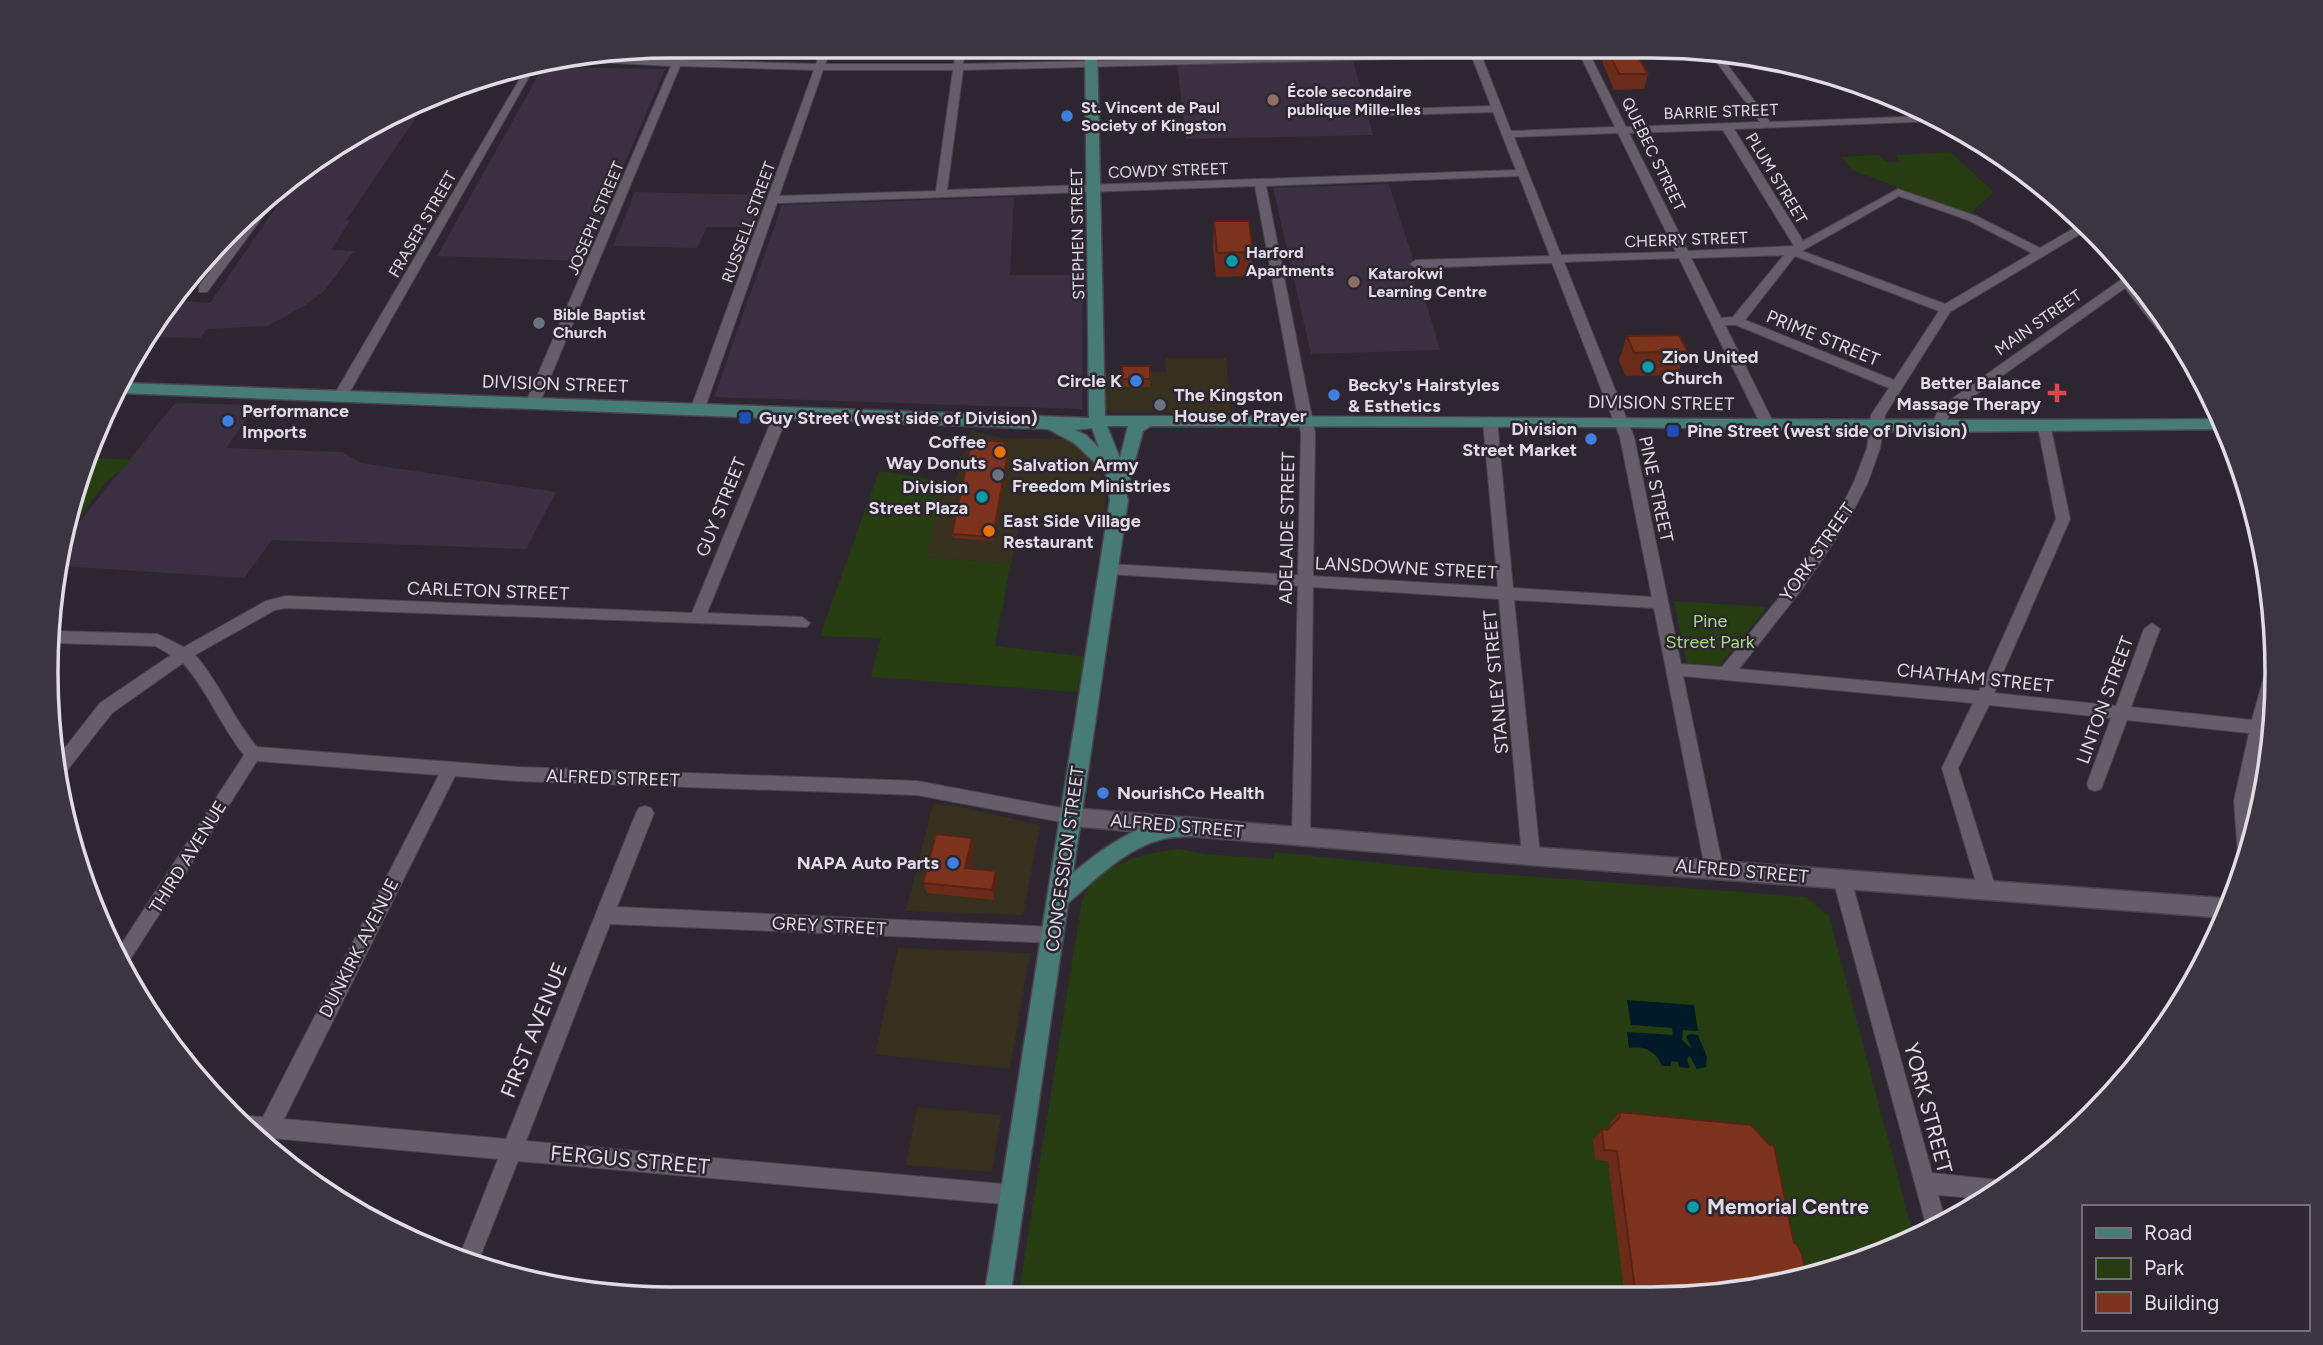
<svg xmlns="http://www.w3.org/2000/svg" width="2323" height="1345" viewBox="0 0 2323 1345" font-family="Figtree,sans-serif">
<style>
.commercial{fill:#36301f}
.built{fill:#3a3041}
.green{fill:#253d10}
.water{fill:#001b28}
.lines{fill:none;stroke-linecap:round;stroke-linejoin:round}
.minor-casing{stroke:#4a444e;stroke-width:2}
.tertiary-casing{stroke:#4a444e;stroke-width:3}
.secondary-casing{stroke:#4a444e;stroke-width:3}
.minor{fill:#655d6a;fill-rule:evenodd}
.tertiary{fill:#655d6a;fill-rule:evenodd}
.secondary{fill:#477b76;fill-rule:evenodd}
.wall{fill:#6b2b19}
.shaded-wall{fill:#572314}
.building{fill:#7c321d;stroke:#572314;stroke-width:2}
.education-dot{fill:#8d6e63;stroke:#2d2631;stroke-width:2.5}
.shop-dot{fill:#3f7fe0;stroke:#2d2631;stroke-width:2.5}
.culture-dot{fill:#0f9aa8;stroke:#2d2631;stroke-width:2.5}
.worship-dot{fill:#6b7280;stroke:#2d2631;stroke-width:2.5}
.health-dot{fill:#e0444e;stroke:#2d2631;stroke-width:2.5}
.transit-dot{fill:#1a4fb4;stroke:#2d2631;stroke-width:2.5}
.food-dot{fill:#e8710a;stroke:#2d2631;stroke-width:2.5}
.labels{text-anchor:middle;stroke-width:5;stroke-linejoin:round;paint-order:stroke}
.far-poi-label{font-size:16px;font-weight:bold;fill:#e1dce4;stroke:#2d2631;text-anchor:start}
.far-street-label{font-size:16px;fill:#e1dce4;stroke:#2d2631}
.street-label{font-size:18px;fill:#e1dce4;stroke:#2d2631}
.poi-label{font-size:18px;font-weight:bold;fill:#e1dce4;stroke:#2d2631;text-anchor:start}
.park-label{font-size:18px;fill:#a5de7d;stroke:#2d2631}
.near-street-label{font-size:21px;fill:#e1dce4;stroke:#2d2631}
.near-poi-label{font-size:21px;font-weight:bold;fill:#e1dce4;stroke:#2d2631;text-anchor:start}
.rim{fill:none;stroke:#e1dce4;stroke-width:3.5}
</style>
<rect width="100%" height="100%" fill="#2d2631"/>
<path class="commercial" d="M1158,46H1352L1353,50L1159,55Z
M1165,358H1226L1231,413L1112,412L1105,408L1104,373L1166,372Z
M971,431L1004,438L1068,439L1091,459L1106,485L1105,521L1022,515L1011,564L926,557L943,481H955Z
M933,804L956,806L1040,825L1023,915L906,911Z
M898,948L1030,953L1010,1069L875,1054Z
M917,1107L1001,1115L992,1172L906,1165Z"/>
<path class="built" d="M1353,60L1373,135L1186,139L1177,64Z
M543,67L665,69L583,261L437,256Z
M427,102L346,220L350,221L331,250L354,251L324,291L304,306L268,326L207,329L200,338L145,337L151,324L217,254L183,301L210,303L303,168Z
M1389,184L1412,256L1415,267L1411,268L1418,295L1424,296L1440,350L1311,354L1273,188Z
M635,192L764,195L752,227H707L697,248L613,246Z
M1014,197L1010,275H1083L1082,409L714,397L782,205Z
M175,403L256,405L226,448L342,452L361,463L556,492L526,549L272,540L244,578L61,566L64,541Z"/>
<path class="green" d="M1951,152L1993,192L1970,214L1852,170L1842,157L1880,155L1886,162H1900L1896,155Z
M91,458L133,460L106,482L64,538L67,510Z
M879,471L943,481L927,557L1011,564L995,646L1087,657L1077,692L871,677L881,638L820,636Z
M1674,601L1767,607L1719,666L1687,663Z
M1179,849L1205,854L1273,859L1274,852L1457,871L1806,897L1829,916L1914,1238L1852,1266L1692,1298H1018L1082,901C1095,864 1144,853 1179,849Z"/>
<path class="water" d="M1627,1000L1694,1005L1698,1031L1683,1030L1682,1040L1692,1049L1686,1036L1691,1034L1698,1035L1707,1057L1706,1067L1697,1069L1689,1055L1687,1060L1690,1068L1679,1067L1678,1062L1671,1061V1066H1662C1656,1051 1644,1045 1629,1048L1627,1032L1673,1035L1672,1028L1631,1025Z"/>
<g class="lines">
<g class="minor-casing">
<path id="minor" d="M680,46H689L683,60L816,64L822,46H832L825,64H954L956,46H966L963,64L1692,47L1705,49L1700,52L1590,55L1626,127L1760,122L1708,50L1718,52L1770,122L1928,116L1938,121L1734,129L1803,241L1898,189L1976,216L2040,248L2076,227L2036,187L2039,184L2092,227L2090,229C2108,246 2130,267 2138,289L2183,345L2199,375L2192,374L2125,288L1950,413L1943,430L1938,431L1931,427L1939,408L2122,279L2119,271L2082,233L1950,312L1885,415L1880,448L1868,482L1848,521L1802,589L1739,669L1979,691L2056,519L2038,427L2040,424H2050L2070,519L1994,693L2116,706L2144,629L2152,623L2160,629L2131,707L2252,720L2268,662L2270,658L2276,656L2275,693L2268,722L2273,723L2271,736L2265,735L2252,801L2254,833L2245,862L2238,855L2234,801L2249,733L2127,720L2103,784L2101,789L2095,791L2089,789L2087,784L2111,718L1989,705L1958,768L1996,889L1993,895L1987,897L1981,895L1978,889L1942,768L1973,703L1683,676L1723,868L1720,874L1714,876L1708,874L1705,868L1654,608L1514,600L1540,856L1537,861L1531,864L1525,861L1522,856L1499,599L1313,587L1310,836L1307,841L1301,844L1295,841L1292,836L1298,586L1108,574L1101,569L1108,564L1298,575L1301,433L1255,186L777,203L705,408L698,412L691,408L814,70L680,66L540,402L533,406L528,405L526,402L671,66L578,61L599,58L673,60ZM1580,55L1615,127L1511,131L1482,57ZM1472,57L1491,106L1366,110L1361,113L1366,116L1493,112L1516,170L947,190L963,70ZM823,70H953L936,191L779,196ZM1723,130L1794,246L1688,251L1629,133ZM1618,133L1676,252L1561,255L1514,137ZM1519,176L1550,256L1416,260L1410,264L1416,268L1552,263L1620,437L1652,597L1513,588L1497,421L1490,417L1483,421L1498,587L1313,576L1315,433L1266,186ZM1899,196L1968,220L2032,253L1945,304L1802,251ZM1784,255L1733,317L1721,318L1691,258ZM1795,256L1939,311L1894,380L1745,320ZM1679,258L1762,427L1767,428L1774,424L1725,325H1736L1889,388L1871,415L1867,448L1854,482L1837,516L1792,582L1722,667L1681,664L1634,437L1564,262Z
M534,68L348,395L346,398H336L334,395L525,70Z
M279,187L283,190L281,192L207,292H199V286L249,220Z
M782,408L789,412L707,613L802,617L810,623L807,627L286,608L275,610L195,655C220,683 233,719 257,747L517,767L917,781L1072,810L1078,812L1081,817L1078,822L1072,824L917,795L517,781L455,776L284,1119L506,1139L636,813L639,808L645,806L651,808L654,813L617,907L1054,927L1060,929L1063,935L1060,941L1054,943L610,924L526,1141L1014,1185L1021,1188L1024,1195L1021,1202L1014,1205L518,1161L476,1267L458,1260L498,1159L260,1137L240,1120L247,1116L263,1117L439,775L257,761L126,966L117,951L244,755C220,725 208,691 183,663L112,713L65,773L61,774L57,758L100,703L171,655L155,646L54,643L55,631L157,634L184,647L266,601L286,596L692,613L775,412Z
M1842,871L1848,873L1851,879L1932,1173L1998,1180L2006,1184L1985,1199L1938,1195L1946,1223L1928,1232L1833,879L1836,873Z"/>
</g>
<g class="tertiary-casing">
<path id="tertiary" d="M1072,808L1531,847L2234,899L2227,918L1531,865L1072,826L1065,823L1062,817L1065,811Z"/>
</g>
<g class="secondary-casing">
<path id="secondary" d="M1085,46H1097L1105,416C1477,416 1850,422 2222,419L2228,429L1938,432L1620,427L1151,426L1143,431L1126,493L1128,500L1073,873C1104,846 1163,805 1206,821L1210,827L1206,833C1192,838 1177,835 1163,839C1126,848 1096,879 1068,903L1010,1298H984L1110,500L1106,473L1074,443L1048,429L120,393L125,383L1089,418ZM1107,426H1128L1120,458L1119,456ZM1092,428L1099,448L1086,435L1075,430Z"/>
</g>
<use href="#minor" class="minor"/>
<use href="#tertiary" class="tertiary"/>
<use href="#secondary" class="secondary"/>
</g>
<path class="wall" d="M1606,47L1648,74L1644,89L1614,90L1602,61Z
M1214,221L1253,252L1251,276L1216,277L1213,245Z
M1627,336L1687,351L1677,375L1625,376L1619,360Z
M1122,366H1150V387H1123Z
M1006,446L1005,452H1008L1009,456L994,541L953,538L952,534Z
M972,838L974,848L970,869L998,881L994,900L927,893L923,883Z
M1619,1112L1692,1298H1625L1608,1161L1595,1160L1593,1140L1602,1129L1607,1130L1611,1126L1610,1123Z"/>
<path class="shaded-wall" d="M1008,452L1009,456L994,541L993,537Z
M972,838L974,848L968,878L965,868Z
M996,871L998,881L994,900L992,890Z"/>
<path class="building" d="M1606,47H1630L1634,50L1648,74H1619Z
M1214,221H1249L1253,252L1217,253Z
M1679,335L1687,351L1634,353L1627,336Z
M1122,366H1150V379H1122Z
M972,439L1005,442L1003,452H1008L993,537L952,534Z
M936,834L972,838L965,868L996,871L992,890L923,883Z
M1619,1112L1751,1125L1770,1145H1774L1794,1243L1797,1244L1802,1255L1806,1275L1692,1298H1636L1617,1151L1604,1150L1602,1129L1607,1130L1620,1117Z"/>
<g class="education-dot">
<circle cx="1273" cy="100" r="7"/>
<circle cx="1354" cy="282" r="7"/>
</g>
<g class="shop-dot">
<circle cx="1067" cy="116" r="7"/>
<circle cx="1136" cy="381" r="7"/>
<circle cx="1334" cy="395" r="7"/>
<circle cx="228" cy="421" r="7"/>
<circle cx="1591" cy="439" r="7"/>
<circle cx="1103" cy="793" r="7"/>
<circle cx="953" cy="863" r="7"/>
</g>
<g class="culture-dot">
<circle cx="1232" cy="261" r="7"/>
<circle cx="1648" cy="367" r="7"/>
<circle cx="982" cy="497" r="7"/>
<circle cx="1693" cy="1207" r="7"/>
</g>
<g class="worship-dot">
<circle cx="539" cy="323" r="7"/>
<circle cx="1160" cy="405" r="7"/>
<circle cx="998" cy="475" r="7"/>
</g>
<path class="health-dot" d="M2053.5 382.5h7v7h7v7h-7v7h-7v-7h-7v-7h7z"/>
<g class="transit-dot">
<rect x="738" y="411" width="14" height="14" rx="3.5"/>
<rect x="1666" y="424" width="14" height="14" rx="3.5"/>
</g>
<g class="food-dot">
<circle cx="1000" cy="452" r="7"/>
<circle cx="989" cy="531" r="7"/>
</g>
<g class="labels">
<g class="far-poi-label">
<text x="1287" y="97">École secondaire<tspan x="1287" dy="18">publique Mille-Iles</tspan></text>
<text x="1081" y="113">St. Vincent de Paul<tspan x="1081" dy="18">Society of Kingston</tspan></text>
<text x="1246" y="258">Harford<tspan x="1246" dy="18">Apartments</tspan></text>
<text x="1368" y="279">Katarokwi<tspan x="1368" dy="18">Learning Centre</tspan></text>
<text x="553" y="320">Bible Baptist<tspan x="553" dy="18">Church</tspan></text>
</g>
<g class="far-street-label">
<text transform="translate(1721 111) rotate(-2)" y="6">BARRIE STREET</text>
<text transform="translate(1654 154) rotate(64)" y="6">QUEBEC STREET</text>
<text transform="translate(1168 170) rotate(-2)" y="6">COWDY STREET</text>
<text transform="translate(1777 178) rotate(59)" y="6">PLUM STREET</text>
<text transform="translate(595 218) rotate(-67)" y="6">JOSEPH STREET</text>
<text transform="translate(748 222) rotate(-70)" y="6">RUSSELL STREET</text>
<text transform="translate(422 224) rotate(-60)" y="6">FRASER STREET</text>
<text transform="translate(1077 234) rotate(-91)" y="6">STEPHEN STREET</text>
<text transform="translate(1686 239) rotate(-2)" y="6">CHERRY STREET</text>
<text transform="translate(2038 322) rotate(-35)" y="6">MAIN STREET</text>
</g>
<g class="street-label">
<text transform="translate(1823 338) rotate(22)" y="6">PRIME STREET</text>
<text transform="translate(555 384) rotate(2)" y="6">DIVISION STREET</text>
<text transform="translate(1661 403) rotate(1)" y="6">DIVISION STREET</text>
<text transform="translate(1656 489) rotate(78)" y="6">PINE STREET</text>
<text transform="translate(721 507) rotate(-68)" y="6">GUY STREET</text>
<text transform="translate(1287 528) rotate(-89)" y="6">ADELAIDE STREET</text>
<text transform="translate(1817 552) rotate(-55)" y="6">YORK STREET</text>
<text transform="translate(1406 568) rotate(3)" y="6">LANSDOWNE STREET</text>
<text transform="translate(488 591) rotate(2)" y="6">CARLETON STREET</text>
<text transform="translate(1975 678) rotate(6)" y="6">CHATHAM STREET</text>
<text transform="translate(1496 682) rotate(-95)" y="6">STANLEY STREET</text>
<text transform="translate(2105 700) rotate(-70)" y="6">LINTON STREET</text>
<text transform="translate(613 778) rotate(2)" y="6">ALFRED STREET</text>
<text transform="translate(1177 826) rotate(5)" y="6">ALFRED STREET</text>
<text transform="translate(188 857) rotate(-58)" y="6">THIRD AVENUE</text>
<text transform="translate(1065 859) rotate(-82)" y="6">CONCESSION STREET</text>
<text transform="translate(1742 871) rotate(5)" y="6">ALFRED STREET</text>
<text transform="translate(829 926) rotate(3)" y="6">GREY STREET</text>
<text transform="translate(359 948) rotate(-63)" y="6">DUNKIRK AVENUE</text>
</g>
<g class="poi-label">
<text x="1662" y="363">Zion United<tspan x="1662" dy="21">Church</tspan></text>
<text x="1122" y="387" text-anchor="end">Circle K</text>
<text x="2041" y="389" text-anchor="end">Better Balance<tspan x="2041" dy="21">Massage Therapy</tspan></text>
<text x="1348" y="391">Becky's Hairstyles<tspan x="1348" dy="21">&amp; Esthetics</tspan></text>
<text x="1174" y="401">The Kingston<tspan x="1174" dy="21">House of Prayer</tspan></text>
<text x="242" y="417">Performance<tspan x="242" dy="21">Imports</tspan></text>
<text x="759" y="424">Guy Street (west side of Division)</text>
<text x="1577" y="435" text-anchor="end">Division<tspan x="1577" dy="21">Street Market</tspan></text>
<text x="1687" y="437">Pine Street (west side of Division)</text>
<text x="986" y="448" text-anchor="end">Coffee<tspan x="986" dy="21">Way Donuts</tspan></text>
<text x="1012" y="471">Salvation Army<tspan x="1012" dy="21">Freedom Ministries</tspan></text>
<text x="968" y="493" text-anchor="end">Division<tspan x="968" dy="21">Street Plaza</tspan></text>
<text x="1003" y="527">East Side Village<tspan x="1003" dy="21">Restaurant</tspan></text>
<text x="1117" y="799">NourishCo Health</text>
<text x="939" y="869" text-anchor="end">NAPA Auto Parts</text>
</g>
<g class="park-label">
<text x="1710" y="627">Pine<tspan x="1710" dy="21">Street Park</tspan></text>
</g>
<g class="near-street-label">
<text transform="translate(534 1030) rotate(-68)" y="7">FIRST AVENUE</text>
<text transform="translate(1928 1108) rotate(75)" y="7">YORK STREET</text>
<text transform="translate(630 1160) rotate(5)" y="7">FERGUS STREET</text>
</g>
<g class="near-poi-label">
<text x="1707" y="1214">Memorial Centre</text>
</g>
</g>
<path d="M0 0H2323V1345H0ZM672 58H1651A614 614 0 0 1 2265 672V673A614 614 0 0 1 1651 1287H672A614 614 0 0 1 58 673V672A614 614 0 0 1 672 58Z" fill="#3b353f" fill-rule="evenodd"/>
<path class="rim" d="M672 58H1651A614 614 0 0 1 2265 672V673A614 614 0 0 1 1651 1287H672A614 614 0 0 1 58 673V672A614 614 0 0 1 672 58Z"/>
<rect x="2082" y="1205" width="228" height="126" fill="#2d2631" stroke="#756f79" stroke-width="2"/>
<rect x="2096" y="1228" width="35" height="10" fill="#477b76" stroke="#756f79" stroke-width="2"/>
<text x="2144" y="1240" font-size="21" fill="#e1dce4">Road</text>
<rect x="2096" y="1258" width="35" height="21" fill="#253d10" stroke="#756f79" stroke-width="2"/>
<text x="2144" y="1275" font-size="21" fill="#e1dce4">Park</text>
<rect x="2096" y="1292" width="35" height="21" fill="#7c321d" stroke="#756f79" stroke-width="2"/>
<text x="2144" y="1310" font-size="21" fill="#e1dce4">Building</text>
</svg>
